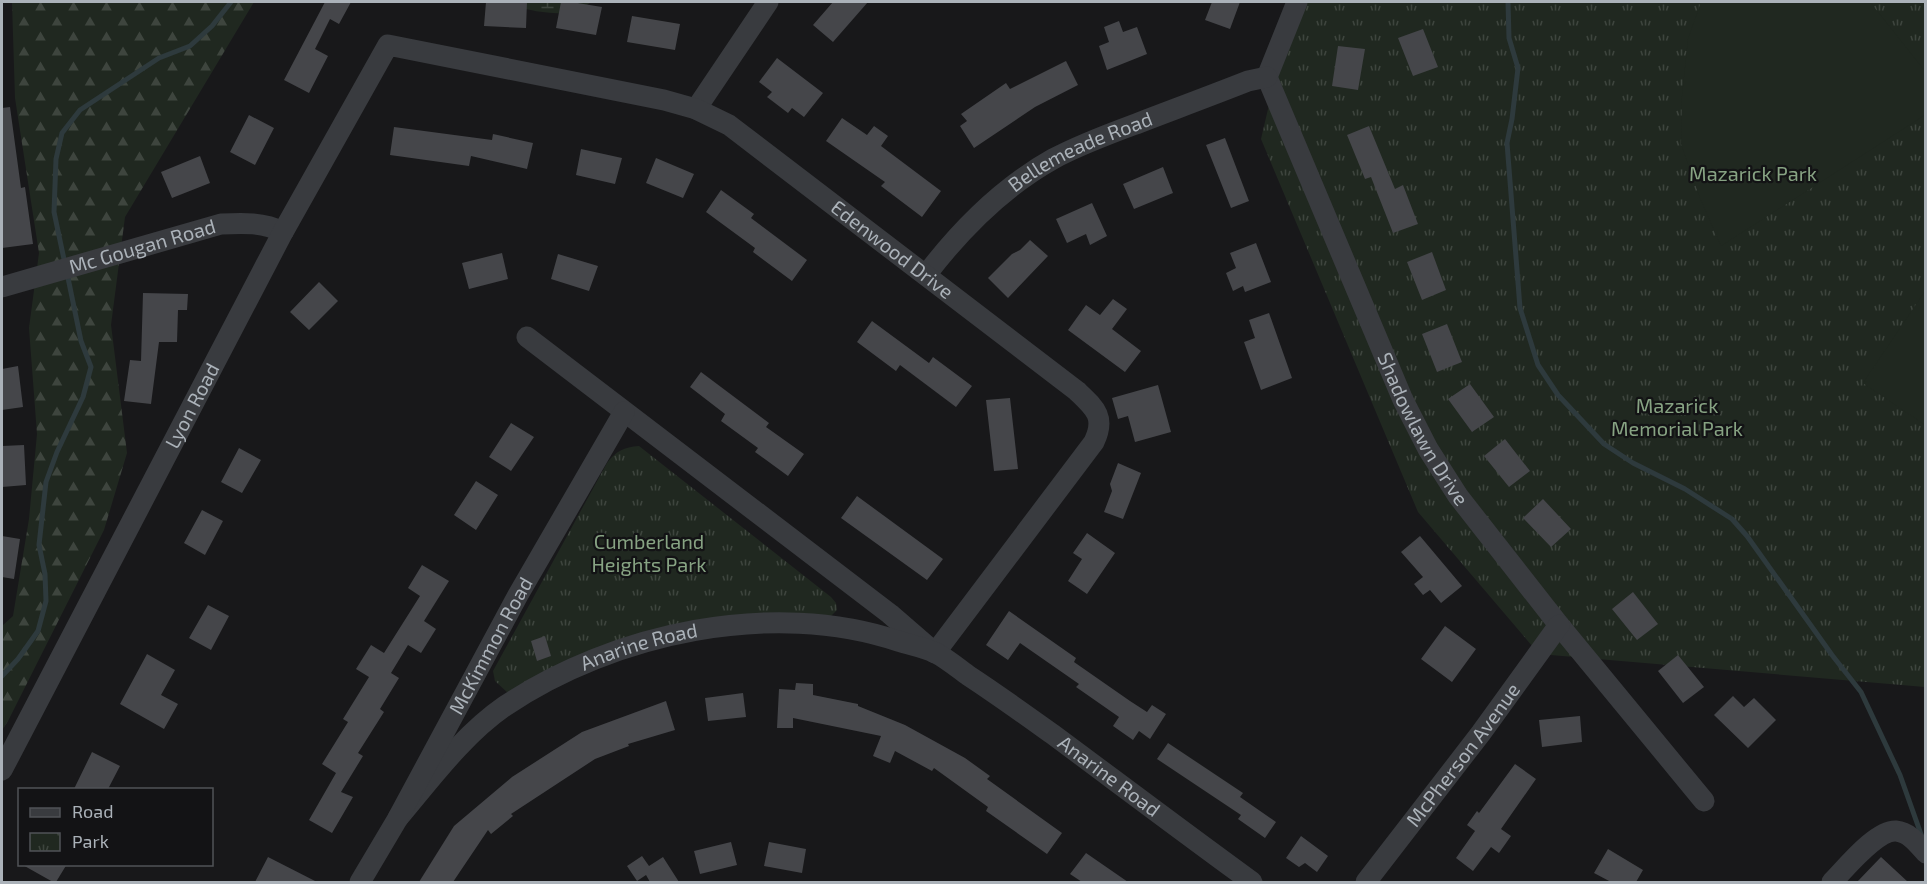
<svg xmlns="http://www.w3.org/2000/svg" width="1927" height="884" viewBox="0 0 1927 884" font-family="'Exo 2',sans-serif">
<style>
.forest{fill:url(#forest-firs)}
.wetland{fill:url(#wetland-marsh)}
.park{fill:url(#park-tufts)}
.garden{fill:#202820}
.lines{fill:none;stroke-linecap:round;stroke-linejoin:round}
.stream{stroke:#2e3a3d;stroke-width:5}
.building{fill:#45464a}
.minor{stroke:#393b3f;stroke-width:21}
.labels{text-anchor:middle;stroke-width:4.5;stroke-linejoin:round;paint-order:stroke}
.street-label{font-size:20px;fill:#abb2b9;stroke:#131315}
.park-label{font-size:20px;fill:#87a383;stroke:#131315}
</style>
<defs>
<pattern id="forest-firs" width="22" height="20" patternUnits="userSpaceOnUse" patternTransform="scale(1.5)"><rect width="22" height="20" fill="#202820"/><path d="M5 1l3.5 6h-7zM16 11l3.5 6h-7z" fill="#3e453e"/></pattern>
<pattern id="wetland-marsh" width="20" height="14" patternUnits="userSpaceOnUse" patternTransform="scale(1.5)"><rect width="20" height="14" fill="#202820"/><path d="M1 5h8M5 5V1M11 12h8M15 12V8" fill="none" stroke="#3e453e"/></pattern>
<pattern id="park-tufts" width="24" height="20" patternUnits="userSpaceOnUse" patternTransform="scale(1.5)"><rect width="24" height="20" fill="#202820"/><path d="M3 7l-1-3M5 7V3M7 7l1-3M15 17l-1-3M17 17v-4M19 17l1-3" fill="none" stroke="#3e453e"/></pattern>
</defs>
<rect width="100%" height="100%" fill="#18181a"/>
<path class="forest" d="M12,2H254L125,217L111,325L127,453L104,530L8,721L2,730V626L13,616L29,519L37,434L29,328L39,253L15,98Z"/>
<path class="wetland" d="M509,2H591L575,14C554,13 527,13 509,2Z"/>
<path class="park" d="M1293,2H1925V687L1539,654L1418,512L1261,139Z
M639,446L831,597L836,603L837,610L830,617L733,621L508,693L495,681L493,671L607,463C616,451 624,447 639,446Z"/>
<path class="garden" d="M1701,2H1870L1925,71V115L1721,246L1700,198L1681,144L1682,96L1688,39Z
M1925,291V425L1863,383Z"/>
<g class="lines">
<path class="stream" d="M1508,2L1509,38L1518,68L1512,119L1507,143L1520,308L1538,365L1558,395L1604,444L1633,463L1685,489L1732,519L1747,536L1832,655L1861,692L1900,775L1922,837
M65,264L54,212L56,159L62,133L80,110L159,58L190,46L212,26L231,2
M2,676L18,659L38,631L46,601L45,574L39,545L46,482L57,452L83,397L91,367L81,341L67,273"/>
</g>
<path class="building" d="M325,2H351L339,24L330,19L315,49L328,56L309,93L284,80Z
M486,2H527L526,28L484,26Z
M561,2H571L602,7L596,35L556,28Z
M833,2H868L833,42L813,25Z
M1212,2H1240L1230,29L1205,20Z
M632,16L680,24L675,50L627,42Z
M1119,21L1123,32L1137,27L1147,54L1107,70L1099,46L1109,42L1104,27Z
M1423,29L1438,67L1413,76L1398,38Z
M1338,46L1365,49L1358,90L1332,86Z
M777,58L823,93L804,117L792,108L788,113L767,97L772,92L759,82Z
M1066,61L1078,85L1035,107L974,148L960,126L967,121L961,114L1006,83L1010,89Z
M10,107L21,188L25,187L33,244L2,248V108Z
M249,115L274,128L255,165L230,152Z
M842,118L867,135L874,126L888,136L881,146L941,191L922,217L881,186L885,182L826,141Z
M1369,126L1395,189L1403,185L1418,224L1393,233L1371,177L1365,179L1347,135Z
M394,127L492,140L493,134L533,143L527,169L471,156L469,166L390,155Z
M1225,138L1249,201L1231,208L1206,145Z
M581,149L622,158L615,184L576,175Z
M200,156L210,183L172,198L161,172Z
M656,158L694,174L683,198L646,183Z
M1163,167L1173,193L1134,209L1123,184Z
M721,190L754,214L751,218L807,260L792,281L753,252L755,248L706,212Z
M1092,203L1107,236L1090,245L1086,234L1067,243L1056,219Z
M1030,240L1048,256L1008,298L988,278L1012,254L1020,250Z
M1256,243L1271,282L1245,292L1243,286L1233,291L1226,273L1236,268L1230,253Z
M1432,252L1446,290L1422,300L1407,262Z
M502,253L508,279L469,289L462,263Z
M558,254L598,266L589,291L551,279Z
M319,282L338,301L309,330L290,312Z
M143,293L188,294L187,310H178L177,342H159L151,404L124,401L130,360L141,361Z
M1113,299L1127,309L1112,329L1141,351L1125,372L1068,330L1086,305L1100,315Z
M1269,313L1292,378L1261,390L1244,342L1255,338L1249,320Z
M872,321L929,363L933,357L972,386L956,407L900,365L896,371L857,342Z
M1447,324L1462,362L1437,372L1422,334Z
M18,366L23,407L2,410V369Z
M701,372L769,423L766,427L804,454L788,476L755,452L758,448L721,421L725,414L690,387Z
M1470,384L1494,417L1472,432L1448,399Z
M1158,385L1171,432L1135,442L1128,416L1118,419L1112,398Z
M1010,398L1018,469L994,471L986,400Z
M511,423L534,437L511,471L489,457Z
M1505,439L1530,471L1509,487L1484,456Z
M24,445L26,485L2,487V446Z
M239,448L261,460L242,493L221,482Z
M1118,463L1141,473L1123,519L1104,512L1112,491L1110,484Z
M476,481L498,495L476,530L454,515Z
M857,496L943,559L927,580L841,518Z
M1543,499L1571,529L1551,547L1523,518Z
M202,510L223,521L205,555L184,543Z
M1087,533L1115,553L1087,594L1068,581L1082,559L1073,553Z
M2,536L20,539L14,579L2,577Z
M1420,536L1462,586L1441,603L1430,590L1423,595L1414,584L1423,577L1401,552Z
M422,565L449,581L424,621L436,629L421,653L408,645L391,673L399,678L380,709L384,712L358,753L363,756L341,792L353,797L332,833L309,820L336,773L322,764L348,722L343,719L369,677L356,669L371,645L384,653L420,596L408,588Z
M1633,592L1658,624L1637,640L1612,609Z
M208,605L229,616L211,650L189,638Z
M1009,611L1076,658L1074,662L1130,701L1147,712L1152,705L1166,714L1150,739L1139,731L1133,740L1113,726L1119,717L1076,687L1079,684L1020,643L1008,660L986,645Z
M1445,626L1476,649L1452,682L1421,659Z
M545,636L551,656L537,661L531,641Z
M147,654L175,670L161,695L178,704L164,729L120,704Z
M1678,655L1704,687L1683,703L1658,671Z
M796,683L813,684V695L858,704V706L905,725L965,758L990,776L987,779L1062,833L1047,854L986,811L988,807L934,768L932,771L895,751L890,763L873,756L881,736L793,718V728H777L779,689L795,690Z
M743,693L746,717L708,721L705,698Z
M1733,696L1744,707L1754,698L1776,720L1748,748L1714,715Z
M666,701L675,730L628,744L629,746L595,759L511,814L513,816L491,834L488,830L453,882H419L454,826L512,777L582,732Z
M1580,716L1582,742L1542,747L1539,720Z
M1168,743L1243,793L1240,797L1276,822L1265,838L1238,819L1241,815L1157,759Z
M92,752L120,766L108,789H74Z
M1515,764L1536,779L1501,829L1511,836L1499,853L1491,847L1473,871L1456,858L1475,831L1467,825L1477,811L1479,813Z
M1301,836L1328,856L1317,872L1305,863L1299,867L1286,858Z
M731,842L737,865L700,874L694,851Z
M769,842L806,849L802,873L764,866Z
M1608,849L1643,870L1636,882H1611L1594,873Z
M1086,853L1128,882H1082L1070,874Z
M642,856L649,866L663,857L679,882H650L646,875L637,881L627,866Z
M268,857L317,882H255Z
M1881,857L1908,882H1857Z
M21,864H67L56,882H53Z"/>
<g class="lines">
<g class="minor">
<path id="s1" d="M1297,2L1267,77L1403,400L1428,449L1458,496L1559,625L1704,801"/>
<path d="M696,109L768,2"/>
<path id="s2" d="M926,275C961,229 1003,187 1053,159C1079,145 1106,135 1133,125C1172,110 1210,96 1248,81L1267,77"/>
<path id="s3" d="M2,287L221,224C243,223 263,222 283,232"/>
<path id="s4" d="M2,770L283,232L388,45L664,100L696,109L729,125L1077,391C1095,408 1106,417 1094,442L935,653L890,614L527,337"/>
<path id="s5" d="M398,818C431,779 463,735 505,706C613,633 773,599 898,641C910,645 924,647 936,653C947,659 958,668 969,676C998,695 1027,716 1055,736C1121,785 1186,834 1252,882"/>
<path id="s6" d="M360,882L398,818L518,595L624,412"/>
<path id="s7" d="M1366,882L1481,733L1559,625"/>
<path d="M1832,882C1846,868 1876,830 1896,831C1909,832 1918,844 1926,853"/>
</g>
</g>
<g class="labels">
<g class="street-label">
<text dy="7" stroke="none"><textPath href="#s2" startOffset="201">Bellemeade Road</textPath></text>
<text dy="7" stroke="none"><textPath href="#s3" startOffset="146">Mc Gougan Road</textPath></text>
<text dy="7" stroke="none"><textPath href="#s4" startOffset="1378">Edenwood Drive</textPath></text>
<text dy="7" stroke="none"><textPath href="#s4" startOffset="411">Lyon Road</textPath></text>
<text dy="7" stroke="none"><textPath href="#s1" startOffset="466">Shadowlawn Drive</textPath></text>
<text dy="7" stroke="none"><textPath href="#s6" startOffset="270">McKimmon Road</textPath></text>
<text dy="7" stroke="none"><textPath href="#s5" startOffset="303">Anarine Road</textPath></text>
<text dy="7" stroke="none"><textPath href="#s7" startOffset="160">McPherson Avenue</textPath></text>
<text dy="7" stroke="none"><textPath href="#s5" startOffset="819">Anarine Road</textPath></text>
</g>
<g class="park-label">
<text x="1753" y="181">Mazarick Park</text>
<text x="1677" y="413">Mazarick<tspan x="1677" dy="23">Memorial Park</tspan></text>
<text x="649" y="549">Cumberland<tspan x="649" dy="23">Heights Park</tspan></text>
</g>
</g>
<rect width="1927" height="884" fill="none" stroke="#abb2b9" stroke-width="6"/>
<rect x="18" y="788" width="195" height="78" fill="#131315" stroke="#505357" stroke-width="1.5"/>
<rect x="30" y="808" width="30" height="9" fill="#393b3f" stroke="#505357" stroke-width="1.5"/>
<text x="72" y="818" font-size="18" fill="#abb2b9">Road</text>
<rect x="30" y="833" width="30" height="18" fill="url(#park-tufts)" stroke="#505357" stroke-width="1.5"/>
<text x="72" y="848" font-size="18" fill="#abb2b9">Park</text>
</svg>
